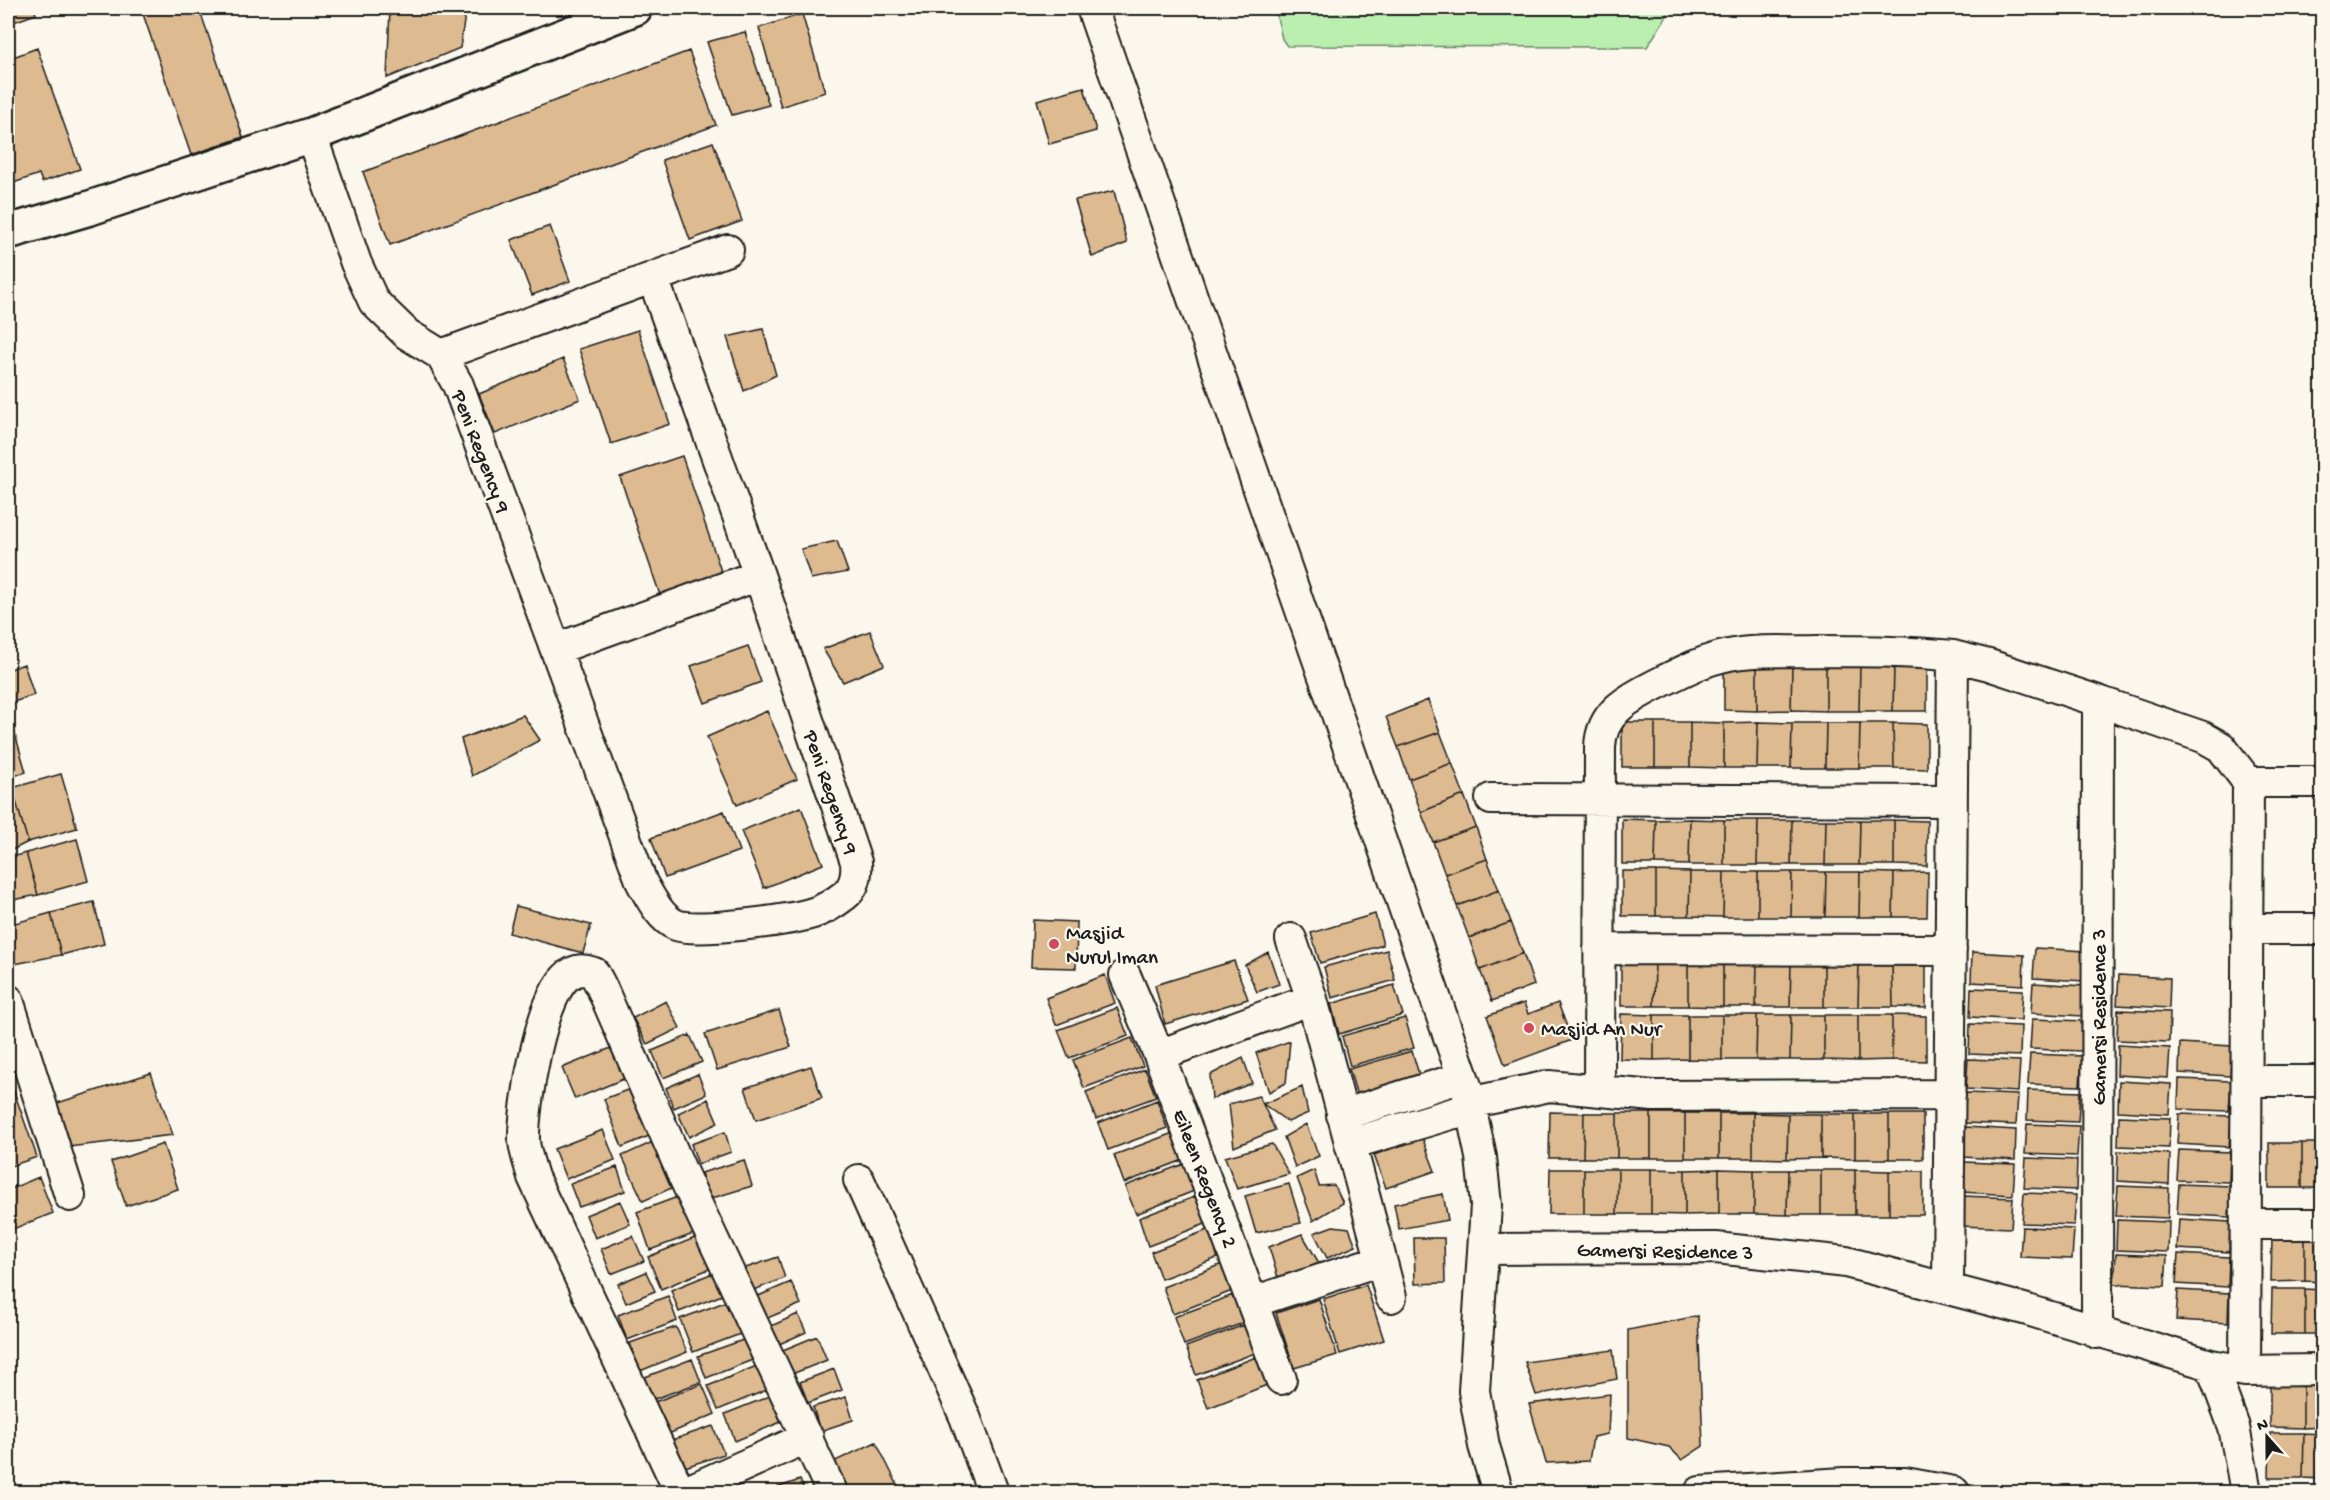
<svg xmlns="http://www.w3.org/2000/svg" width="2330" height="1500" viewBox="0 0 2330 1500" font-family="'Gochi Hand',sans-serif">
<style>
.green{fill:#baefb0;stroke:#6b8666;stroke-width:1.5}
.building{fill:#ddba8f;stroke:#1c1c1c;stroke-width:1.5}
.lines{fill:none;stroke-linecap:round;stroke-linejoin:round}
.minor-casing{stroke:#1c1c1c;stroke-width:34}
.tertiary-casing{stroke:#1c1c1c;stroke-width:38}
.minor{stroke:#fbf7ec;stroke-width:30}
.tertiary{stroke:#fbf7ec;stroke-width:33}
.poi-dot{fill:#d1495b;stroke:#fbf7ec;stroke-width:2}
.labels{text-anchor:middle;stroke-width:4.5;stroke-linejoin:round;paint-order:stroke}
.street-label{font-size:21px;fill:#1c1c1c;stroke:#fbf7ec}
.poi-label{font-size:21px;fill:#1c1c1c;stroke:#fbf7ec;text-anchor:start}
</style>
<rect width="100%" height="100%" fill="#fbf7ec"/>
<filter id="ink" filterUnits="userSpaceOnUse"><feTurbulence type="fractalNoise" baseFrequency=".0167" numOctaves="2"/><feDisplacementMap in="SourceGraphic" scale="12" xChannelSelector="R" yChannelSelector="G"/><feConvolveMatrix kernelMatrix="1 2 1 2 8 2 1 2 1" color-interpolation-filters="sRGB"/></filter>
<g filter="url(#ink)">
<path class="green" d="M1275,8H1672L1647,47L1287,46L1282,39Z"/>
<path class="building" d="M8,8H34L36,14L8,24Z
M141,8H199L243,137L191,155Z
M390,8H466L460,48L387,78Z
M802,14L825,92L781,107L759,28Z
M745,32L769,105L732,115L707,42Z
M37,48L80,169L42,182L39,174L8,185V59Z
M689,51L716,125L390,245L363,172Z
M1084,87L1096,131L1049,144L1037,100Z
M713,142L742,221L690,240L662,160Z
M1114,191L1127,243L1092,257L1075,200Z
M550,226L570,281L532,295L511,240Z
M763,329L776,375L744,391L727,337Z
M638,330L670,424L611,444L579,349Z
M563,359L580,399L495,434L479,394Z
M682,456L723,577L661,598L620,477Z
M837,541L848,572L811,579L801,549Z
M870,631L884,665L843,682L823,649Z
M748,646L761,682L705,703L691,666Z
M24,664L34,695L8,704V670Z
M1724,665L1757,666V711L1724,710Z
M1792,665L1791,710L1757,711V666Z
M1792,665L1826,666V711L1791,710Z
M1826,666H1860L1859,711H1826Z
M1860,666H1894L1893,711H1859Z
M1894,666H1927V711H1893Z
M1428,700L1440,732L1398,747L1386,717Z
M767,711L797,779L737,805L707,737Z
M523,715L540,740L472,776L461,739Z
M11,720L26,772L8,778V721Z
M1622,722H1655V767H1622Z
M1655,722H1690V767H1655Z
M1690,722L1724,723V768L1690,767Z
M1758,722L1757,768H1724V723Z
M1758,722L1792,723L1791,768H1757Z
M1792,723H1826L1825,768H1791Z
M1826,723H1860L1859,768H1825Z
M1860,723H1893L1894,768H1859Z
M1893,723L1927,724V769L1894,768Z
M1440,732L1452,763L1409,779L1398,747Z
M1452,763L1464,795L1421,812L1409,779Z
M61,774L77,828L28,842L12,788Z
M12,788L28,842L8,852V790Z
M1464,795L1476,827L1433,842L1421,812Z
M801,807L823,864L764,888L741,831Z
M724,811L739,851L665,878L651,838Z
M1622,819L1656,820L1655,864H1622Z
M1690,819L1689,865L1655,864L1656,820Z
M1690,819L1724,820V865H1689Z
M1724,820H1758L1757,865H1724Z
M1758,820H1792L1791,865H1757Z
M1792,820H1826L1825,865H1791Z
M1826,820H1860L1859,865H1825Z
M1860,820H1894V865H1859Z
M1894,820L1927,821V866L1894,865Z
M1476,827L1487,859L1445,874L1433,842Z
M77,839L88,881L38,895L26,853Z
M26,853L38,895L8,901V858Z
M1487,859L1499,890L1457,906L1445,874Z
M1622,871H1656V916H1622Z
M1656,871L1690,872L1689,916H1656Z
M1690,872H1724L1723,917L1689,916Z
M1724,872H1758V917H1723Z
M1758,872H1792L1791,917H1758Z
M1792,872H1826L1825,917H1791Z
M1826,872H1860L1859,917H1825Z
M1860,872L1894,873L1893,917H1859Z
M1928,872L1927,917H1893L1894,873Z
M1499,890L1511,922L1469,938L1457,906Z
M94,902L104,944L61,955L51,913Z
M516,906L591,925L583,953L509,933Z
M51,913L61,955L9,965L8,925Z
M1375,914L1383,945L1320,963L1311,933Z
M1033,920L1077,922L1076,968L1031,967Z
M1511,922L1523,953L1480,970L1469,938Z
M2035,948L2086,951L2085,981L2033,978Z
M1387,950L1395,980L1332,998L1324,967Z
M1268,952L1279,984L1257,992L1245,965Z
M1972,952L2024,955L2023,985L1971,982Z
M1523,953L1534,985L1492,1001L1480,970Z
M1234,961L1248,999L1165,1024L1155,985Z
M1621,961L1655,962L1654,1006H1621Z
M1688,961L1723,962V1007L1688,1006Z
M1688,961V1006H1654L1655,962Z
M1723,962H1757L1756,1007H1723Z
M1757,962H1791L1790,1007H1756Z
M1791,962H1824V1007H1790Z
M1824,962H1859L1858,1007H1824Z
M1859,962H1892L1893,1007H1858Z
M1892,962L1926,963V1008L1893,1007Z
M1105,975L1115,1003L1056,1025L1046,998Z
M2119,975L2170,978L2169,1008L2117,1005Z
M2033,983L2085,986L2083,1016L2031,1013Z
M1394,985L1403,1015L1339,1034L1331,1004Z
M1971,988L2023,990L2021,1020L1970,1017Z
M666,1001L680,1028L647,1044L633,1018Z
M1524,1003L1528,1014L1558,1003L1572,1040L1505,1065L1487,1016Z
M1117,1008L1128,1036L1069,1058L1058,1030Z
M779,1010L791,1047L717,1070L705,1034Z
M2118,1010L2170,1012L2169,1042L2117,1040Z
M1621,1014L1654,1015V1060L1620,1059Z
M1654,1015H1688V1059L1654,1060Z
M1688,1015H1722V1060L1688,1059Z
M1722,1015H1757L1756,1060H1722Z
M1757,1015H1791L1790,1060H1756Z
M1791,1015H1824V1060H1790Z
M1824,1015H1858V1061L1824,1060Z
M1858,1015H1892V1060L1858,1061Z
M1892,1015L1926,1016V1061L1892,1060Z
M1405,1018L1414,1048L1350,1066L1342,1036Z
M2032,1019L2084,1021L2082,1051L2030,1049Z
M1970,1024L2021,1026L2020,1056L1969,1054Z
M690,1035L702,1062L663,1078L652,1051Z
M1132,1038L1143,1066L1084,1088L1073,1060Z
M1290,1041L1286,1083L1269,1092L1256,1053Z
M2180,1043L2232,1046L2230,1076L2179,1073Z
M2118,1045L2170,1048L2168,1078L2117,1075Z
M616,1046L628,1077L575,1099L562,1068Z
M1412,1051L1421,1081L1358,1099L1349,1069Z
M2030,1054L2082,1056L2080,1086L2028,1084Z
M1243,1058L1252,1083L1212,1099L1210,1075Z
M1968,1059L2020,1061L2018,1092L1966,1089Z
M811,1066L822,1098L756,1120L745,1088Z
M1145,1069L1156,1097L1096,1119L1086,1092Z
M151,1073L173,1135L59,1148L45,1107Z
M698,1074L706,1094L674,1108L666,1088Z
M2179,1079L2231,1081L2229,1111L2178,1109Z
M2119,1081L2171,1084L2169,1114L2118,1111Z
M11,1083L37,1157L8,1167V1085Z
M635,1087L654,1134L622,1147L604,1099Z
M1302,1087L1308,1113L1288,1122L1263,1104Z
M2028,1090L2080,1092L2078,1122L2027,1120Z
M1966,1093L2018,1095L2016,1125L1964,1123Z
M1259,1096L1275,1130L1234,1147L1229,1104Z
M708,1099L718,1123L689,1137L678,1113Z
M1157,1100L1167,1128L1108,1150L1098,1123Z
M1550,1112L1584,1113L1583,1158H1549Z
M1584,1113H1617V1158H1583Z
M1617,1113H1651V1158H1617Z
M1651,1113H1685V1158H1651Z
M1685,1113H1719V1158H1685Z
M1719,1113H1753V1158H1719Z
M1753,1113L1788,1114L1787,1159L1753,1158Z
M1788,1114H1821V1158L1787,1159Z
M1821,1114H1855V1159L1821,1158Z
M1855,1114H1889V1159H1855Z
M1889,1114H1923V1159H1889Z
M2179,1114L2231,1116L2229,1147L2177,1144Z
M2119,1116L2170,1118L2169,1148L2118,1146Z
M1306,1124L1319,1156L1295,1167L1284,1137Z
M2027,1124L2079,1126L2077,1156L2025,1154Z
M1965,1127L2016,1130L2015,1160L1963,1157Z
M603,1130L615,1160L566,1179L554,1149Z
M725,1132L731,1152L698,1164L691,1144Z
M1173,1133L1183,1160L1124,1183L1114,1155Z
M1422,1137L1435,1171L1386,1188L1374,1155Z
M657,1140L678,1185L643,1201L622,1156Z
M2269,1143H2302V1188H2269Z
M2302,1143H2322V1188H2302Z
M163,1144L178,1189L126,1206L111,1162Z
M1272,1144L1289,1174L1237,1189L1225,1157Z
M2179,1150L2230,1152L2229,1182L2177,1180Z
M2118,1151L2170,1154L2169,1184L2117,1181Z
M2026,1158L2077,1160L2076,1190L2024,1188Z
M744,1160L752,1186L709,1199L701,1173Z
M1963,1162L2015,1164L2013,1195L1962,1192Z
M1184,1164L1194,1191L1136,1214L1125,1186Z
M617,1167L625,1191L579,1207L570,1184Z
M1550,1169H1584V1214H1549Z
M1584,1169H1618L1617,1214H1584Z
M1618,1169H1651V1214H1617Z
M1651,1169L1685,1170V1215L1651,1214Z
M1719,1169V1214L1685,1215V1170Z
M1719,1169L1754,1170V1214H1719Z
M1314,1170L1319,1186L1334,1185L1343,1203L1313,1221L1297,1178Z
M1754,1170H1788L1787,1215L1754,1214Z
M1788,1170H1821V1215H1787Z
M1821,1170H1855V1215H1821Z
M1855,1170L1889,1171V1215H1855Z
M1889,1171H1923V1215H1889Z
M39,1177L53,1213L8,1231V1190Z
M1289,1184L1301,1223L1256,1233L1245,1196Z
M2179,1184L2231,1186L2229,1217L2177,1214Z
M2118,1186L2169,1188L2168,1218L2116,1216Z
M2024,1193L2076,1195L2074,1225L2022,1223Z
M1443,1194L1448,1220L1399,1229L1394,1204Z
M683,1195L696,1233L650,1250L637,1212Z
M1197,1196L1208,1223L1148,1246L1139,1218Z
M1962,1196L2013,1198L2011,1228L1960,1226Z
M620,1201L630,1224L595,1238L586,1215Z
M2179,1219L2230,1222L2229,1252L2177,1249Z
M2117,1220L2169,1222L2168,1252L2116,1250Z
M1333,1226L1349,1228L1356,1246L1327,1258L1314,1233Z
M2022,1227L2074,1229L2072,1259L2020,1257Z
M1210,1229L1220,1257L1161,1279L1151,1252Z
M1302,1234L1319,1263L1279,1281L1269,1247Z
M702,1235L716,1266L661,1289L648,1257Z
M633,1236L644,1261L611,1274L601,1249Z
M2305,1236L2322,1237V1282L2305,1281Z
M2305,1236V1281L2271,1282L2272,1237Z
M1414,1238H1444L1445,1283L1415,1284Z
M2116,1254L2167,1256L2165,1286L2114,1284Z
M2178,1254L2229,1257L2228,1287L2176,1284Z
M778,1257L785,1278L751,1291L743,1269Z
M1222,1264L1232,1291L1173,1314L1163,1287Z
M718,1271L727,1293L679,1312L671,1290Z
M646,1272L655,1291L626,1303L618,1284Z
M791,1282L801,1304L765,1319L756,1297Z
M1366,1285L1384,1340L1340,1354L1323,1299Z
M2272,1289H2305V1334H2271Z
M2305,1289L2322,1290V1334H2305Z
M2178,1290L2229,1293L2228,1323L2176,1320Z
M1233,1295L1243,1323L1184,1345L1174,1317Z
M668,1296L677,1321L627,1340L618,1315Z
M1319,1299L1337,1355L1294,1368L1276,1313Z
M730,1300L743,1333L693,1352L680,1319Z
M798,1314L806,1332L777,1345L769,1327Z
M1698,1316L1703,1446L1682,1460L1669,1447L1628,1438V1330Z
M1244,1325L1255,1353L1196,1375L1186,1347Z
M676,1327L687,1352L640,1371L630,1343Z
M817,1336L827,1360L787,1376L778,1352Z
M746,1339L755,1359L706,1378L698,1356Z
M1613,1350L1617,1379L1536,1395L1525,1362Z
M1256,1357L1267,1385L1208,1408L1197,1380Z
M692,1359L701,1382L649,1401L640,1379Z
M759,1365L769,1389L718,1410L708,1386Z
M834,1369L842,1390L808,1403L800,1382Z
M2270,1382L2303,1383V1428L2270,1427Z
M2303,1383H2322V1427L2303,1428Z
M702,1384L715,1414L666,1435L652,1403Z
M1610,1394L1608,1434L1593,1437L1589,1461L1546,1463L1529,1404Z
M770,1396L781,1422L735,1441L725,1414Z
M846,1397L853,1420L820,1431L813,1407Z
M713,1426L724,1454L682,1468L672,1440Z
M2270,1433H2304L2303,1478H2269Z
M2304,1433L2322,1434V1479L2303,1478Z
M876,1442L901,1492H846L831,1463Z
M800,1480L805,1492H764Z"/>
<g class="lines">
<g class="minor-casing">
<path id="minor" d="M1092,8L1466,1086L1481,1157L1486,1205L1474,1391L1484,1446L1498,1492
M311,135L356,263L374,302L407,334L441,355L458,385L642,883C650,897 660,918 676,925C696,933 791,920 813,913C824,910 836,902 845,895C855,887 857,874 856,862L759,575L653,278
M441,355L728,250
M556,649L759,575
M1953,656L1989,665L2098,701L2097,1333
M2098,701L2203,737L2221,747L2248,782L2245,1371
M2248,782H2322
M1491,799L1952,801
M2247,929H2322
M1291,939L1312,999L1391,1297
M1599,949L1951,950
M1125,975L1159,1055L1281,1379
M8,1000L70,1196
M1159,1055L1312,999
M2247,1081H2322
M1599,1090L1600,747C1601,714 1626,700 1653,686C1677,674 1703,660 1729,655C1757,649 1787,652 1816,651C1862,651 1907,651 1953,656L1948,1288
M1469,1103L1549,1086L1653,1096L1950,1095
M1342,1115L1463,1077
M1350,1144L1471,1108
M859,1180L965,1417L993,1492
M2246,1224H2322
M1485,1249L1716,1248L1846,1262L2024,1309L2211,1365L2245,1371L2322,1370
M1253,1302L1381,1260
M2211,1365L2234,1427L2246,1492
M680,1492L533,1177C530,1166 525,1153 524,1141C523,1109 541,987 572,973C580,969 586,970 594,973L601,986L683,1175L832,1492
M685,1492L808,1437
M1700,1492L1844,1483H1905L1954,1492"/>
</g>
<g class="tertiary-casing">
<path id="tertiary" d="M8,232L90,208L311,135L635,8"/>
</g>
<use href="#minor" class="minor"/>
<use href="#tertiary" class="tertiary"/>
</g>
</g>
<g class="poi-dot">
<circle cx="1054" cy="944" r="6"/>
<circle cx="1529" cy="1028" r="6"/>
</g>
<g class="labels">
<g class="street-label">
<text transform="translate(482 451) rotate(69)" y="7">Peni Regency 9</text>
<text transform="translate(832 792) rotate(71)" y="7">Peni Regency 9</text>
<text transform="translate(2098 1017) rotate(-90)" y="7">Gamersi Residence 3</text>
<text transform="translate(1206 1178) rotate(69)" y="7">Eileen Regency 2</text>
<text transform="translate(1665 1250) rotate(1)" y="7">Gamersi Residence 3</text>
</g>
<g class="poi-label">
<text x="1066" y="939">Masjid<tspan x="1066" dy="24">Nurul Iman</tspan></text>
<text x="1541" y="1035">Masjid An Nur</text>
</g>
</g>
<rect width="2330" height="1500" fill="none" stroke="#fbf7ec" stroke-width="30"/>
<rect x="15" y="15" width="2300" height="1470" fill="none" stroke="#1c1c1c" stroke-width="2" filter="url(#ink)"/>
<g transform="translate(2267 1437) rotate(339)" stroke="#fbf7ec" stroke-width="4.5" paint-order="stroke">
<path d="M0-4.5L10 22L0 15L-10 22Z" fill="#1c1c1c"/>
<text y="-9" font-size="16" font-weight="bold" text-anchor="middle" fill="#1c1c1c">N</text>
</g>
</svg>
